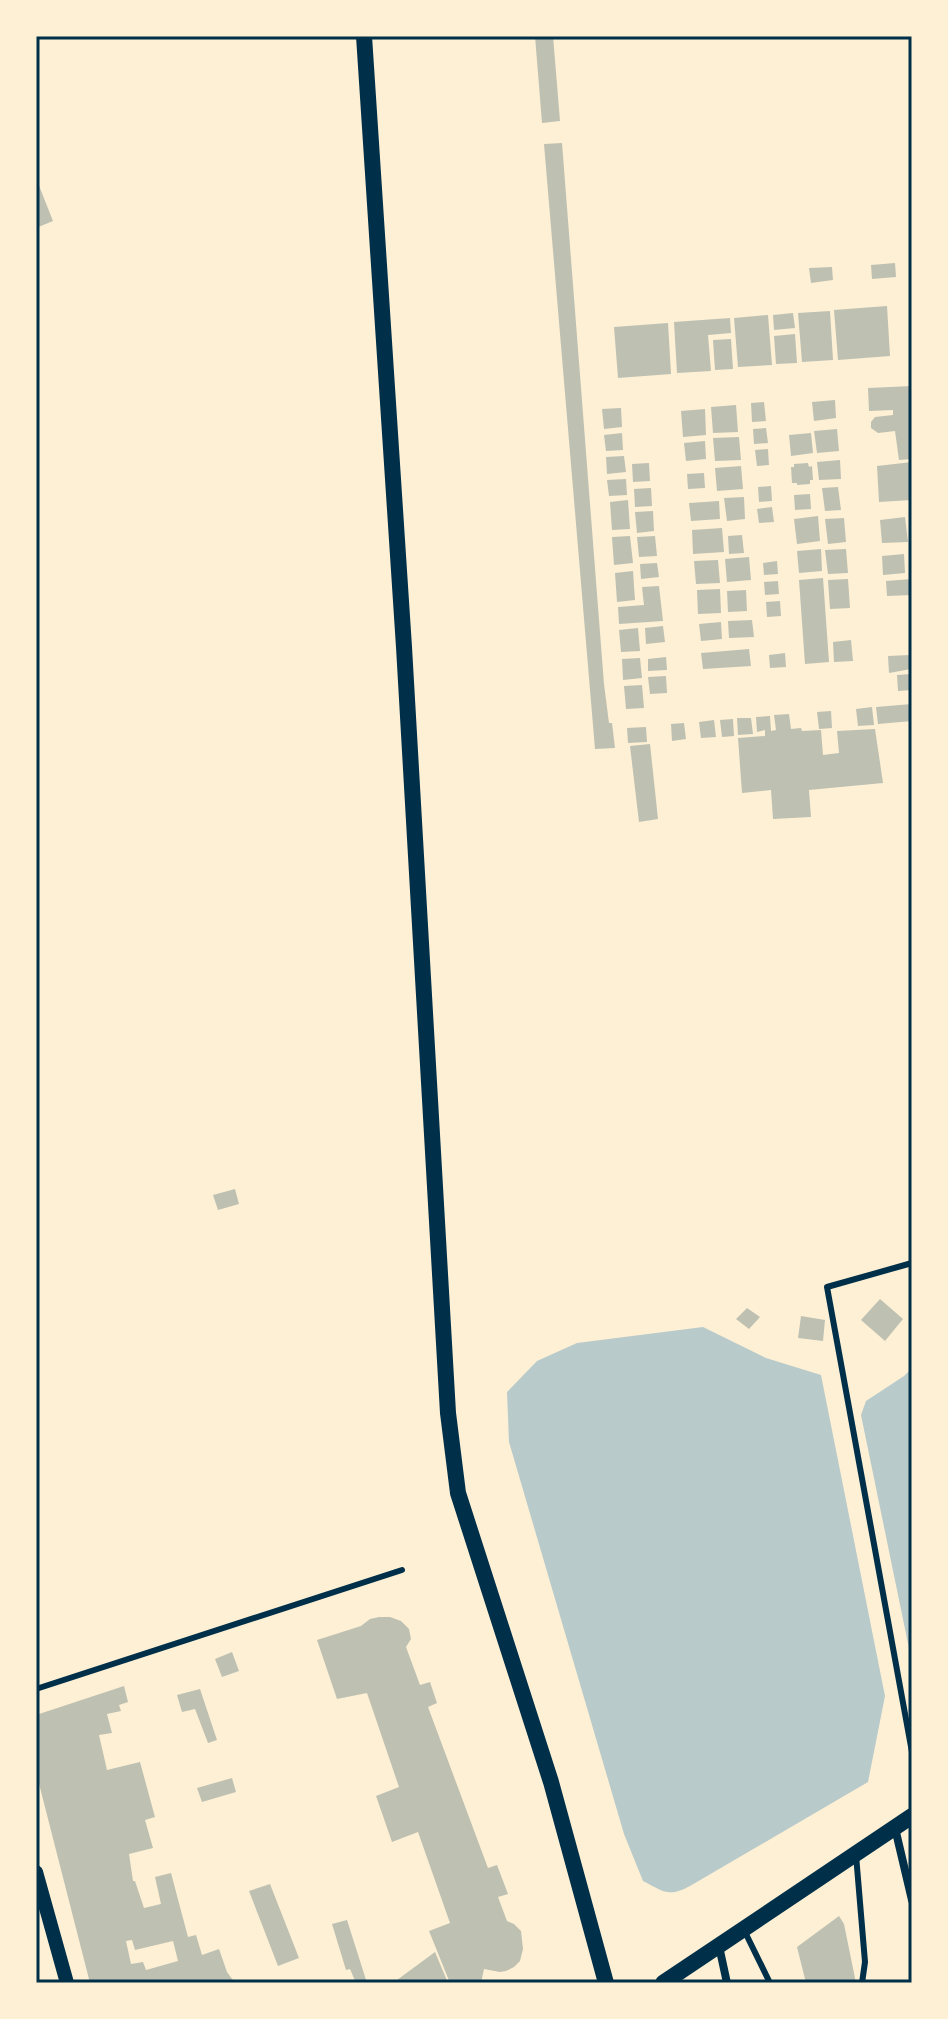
<svg xmlns="http://www.w3.org/2000/svg" width="948" height="2019" viewBox="0 0 948 2019" font-family="'IBM Plex Serif',serif">
<style>
.green{fill:#b9caca}
.building{fill:#bec0b2;fill-rule:evenodd}
.lines{fill:none;stroke-linecap:round;stroke-linejoin:round}
.service{stroke:#003049;stroke-width:6}
.minor{stroke:#003049;stroke-width:8}
.tertiary{stroke:#003049;stroke-width:14}
.secondary{stroke:#003049;stroke-width:16}
.neatline{fill:none;stroke:#003049;stroke-width:3}
</style>
<rect width="100%" height="100%" fill="#fdf0d5"/>
<path class="green" d="M703,1327L766,1358L821,1375L885,1696L868,1782L690,1886C668,1898 663,1891 643,1881L624,1834L509,1442L507,1392L537,1361L577,1343Z
M912,1368V1663L861,1415L866,1401L904,1376Z"/>
<path class="building" d="M535,36H553L560,121L542,123Z
M562,143L604,684L609,723H612L615,748L595,749L544,144Z
M36,178L53,221L36,228Z
M895,263L896,277L872,279L871,265Z
M832,267L833,280L811,283L809,268Z
M887,306L890,356L838,360L834,310Z
M830,311L833,360L802,362L798,313Z
M793,313L795,328L774,330L773,315Z
M768,315L772,365L738,367L734,318Z
M730,318L731,333L708,335L711,371L677,373L674,322Z
M668,323L671,374L618,378L614,327Z
M795,334L797,363L776,364L774,336Z
M731,339L733,369L715,370L713,340Z
M912,386V459L899,460L895,431L878,433L871,428V422L875,417L893,415V410L869,411L868,388Z
M835,400L836,418L814,421L812,402Z
M764,402L766,421L752,422L751,403Z
M736,405L738,432L713,433L711,407Z
M621,408L622,427L604,429L602,409Z
M705,409L706,435L683,437L681,411Z
M766,428L768,443L754,444L753,429Z
M837,429L839,451L817,453L814,431Z
M622,433L623,450L606,451L604,435Z
M811,433L813,453L791,456L789,435Z
M739,437L741,460L715,461L713,438Z
M705,441L706,459L686,461L684,443Z
M768,449L769,465L757,466L755,450Z
M624,456L626,472L607,474L606,457Z
M840,460L841,479L819,480L817,462Z
M912,462V500L879,502L877,466Z
M649,463L650,481L633,482L632,464Z
M808,463L809,467L812,466L813,480H810V484L797,485V483H792L791,467H794V464Z
M741,466L743,489L717,491L715,468Z
M704,473L705,488L688,489L687,474Z
M626,479L627,495L609,496L607,480Z
M771,486L772,501L759,502L758,487Z
M838,487L841,510L825,511L822,488Z
M651,488L652,506L635,507L634,489Z
M810,494L811,509L795,510L794,495Z
M744,497L745,519L727,521L724,498Z
M628,500L630,529L612,530L610,502Z
M719,501L720,519L691,521L689,503Z
M772,507L774,522L759,523L757,509Z
M653,511L654,531L637,533L635,512Z
M818,516L820,541L797,544L794,519Z
M905,517L908,542L882,543L880,520Z
M844,518L846,542L828,544L825,519Z
M722,528L724,552L693,554L692,530Z
M742,535L744,553L729,554L728,536Z
M630,536L633,563L614,565L612,537Z
M655,536L657,556L639,557L637,537Z
M821,549L822,571L799,573L797,551Z
M846,549L848,573L828,574L825,550Z
M904,554L905,573L883,575L882,556Z
M749,557L751,580L727,582L725,559Z
M718,560L720,583L696,584L694,561Z
M777,561L778,574L764,575L763,563Z
M657,563L659,577L641,579L640,564Z
M633,571L635,600L617,602L615,573Z
M823,578L829,662L805,664L799,580Z
M848,579L850,608L830,609L828,580Z
M912,579V595L887,596L886,581Z
M778,581L779,594L765,595L764,582Z
M659,586L663,621L619,624L618,607L644,605L642,587Z
M720,589L721,613L698,614L697,590Z
M746,590L747,611L728,612L727,591Z
M780,601L781,616L767,617L766,602Z
M752,620L754,637L729,638L728,621Z
M721,622L722,639L701,641L699,624Z
M663,626L665,642L646,644L645,628Z
M638,628L640,651L621,652L619,630Z
M851,640L853,661L834,662L833,642Z
M749,649L751,666L703,669L701,653Z
M785,653L786,667L770,668L769,655Z
M910,655L911,669L889,673L888,656Z
M666,657L667,670L648,671V659Z
M640,658L642,678L623,680L622,659Z
M911,674L912,690L898,691L897,675Z
M666,676L667,693L650,694L648,677Z
M642,685L644,708L626,709L624,686Z
M912,704V721L878,724L876,707Z
M872,707L874,725L858,726L856,709Z
M831,711L832,728L819,729L817,712Z
M789,714L791,729L801,728L802,731L821,730L823,755L839,753L837,731L875,729L883,783L809,790L811,817L773,819L771,790L742,793L738,738L765,736V730L757,732L756,717L770,716L771,731L776,730L774,715Z
M737,718H751L753,734L738,735Z
M733,719L734,736L722,737L720,720Z
M714,720L716,737L701,738L699,722Z
M684,723L686,739L672,741L671,724Z
M646,727L647,742L628,743L627,728Z
M650,744L658,819L639,822L630,746Z
M235,1189L239,1204L218,1210L213,1195Z
M880,1299L903,1319L885,1341L861,1320Z
M747,1308L760,1317L749,1329L736,1319Z
M801,1316L825,1320L823,1341L798,1338Z
M379,1617H390L401,1621L409,1629L411,1639L406,1647L420,1685L430,1682L437,1703L428,1707L488,1868L497,1865L508,1894L498,1897L507,1921L514,1924L521,1931L523,1949L520,1961L514,1967L506,1971L500,1972L484,1969L481,1983H450L429,1931L450,1923L418,1832L392,1842L376,1796L399,1787L367,1693L337,1699L317,1640L361,1626L370,1619Z
M232,1652L239,1671L222,1677L215,1659Z
M124,1686L128,1702L119,1705L121,1711L107,1714L112,1733L99,1735L107,1770L140,1762L155,1817L145,1820L153,1848L129,1854L133,1881H135L144,1908L161,1904L155,1877L171,1873L188,1937L196,1935L202,1955L219,1949L227,1972L235,1983H90L36,1772V1715ZM132,1940L135,1950L173,1941L178,1961L146,1970L143,1962L131,1964L126,1941Z
M200,1689L217,1740L208,1743L195,1709L182,1712L177,1695Z
M232,1778L236,1792L202,1802L197,1788Z
M270,1884L299,1958L278,1966L249,1891Z
M839,1916L844,1924L856,1983H806L797,1947Z
M347,1920L367,1983H356L350,1969L346,1970L332,1924Z
M435,1952L448,1983H398L397,1980Z"/>
<g class="lines">
<path class="service" d="M912,1263L827,1287L912,1752
M36,1689L402,1570
M856,1855L865,1962L862,1983
M745,1932L770,1983"/>
<path class="minor" d="M895,1828L912,1900
M719,1946L727,1983"/>
<path class="tertiary" d="M36,1872L67,1983"/>
<path class="secondary" d="M364,36L404,647L448,1413L458,1493L551,1782L606,1983
M663,1983L912,1816"/>
</g>
<rect width="948" height="2019" fill="none" stroke="#fdf0d5" stroke-width="76"/>
<rect x="38" y="38" width="872" height="1943" class="neatline"/>
</svg>
